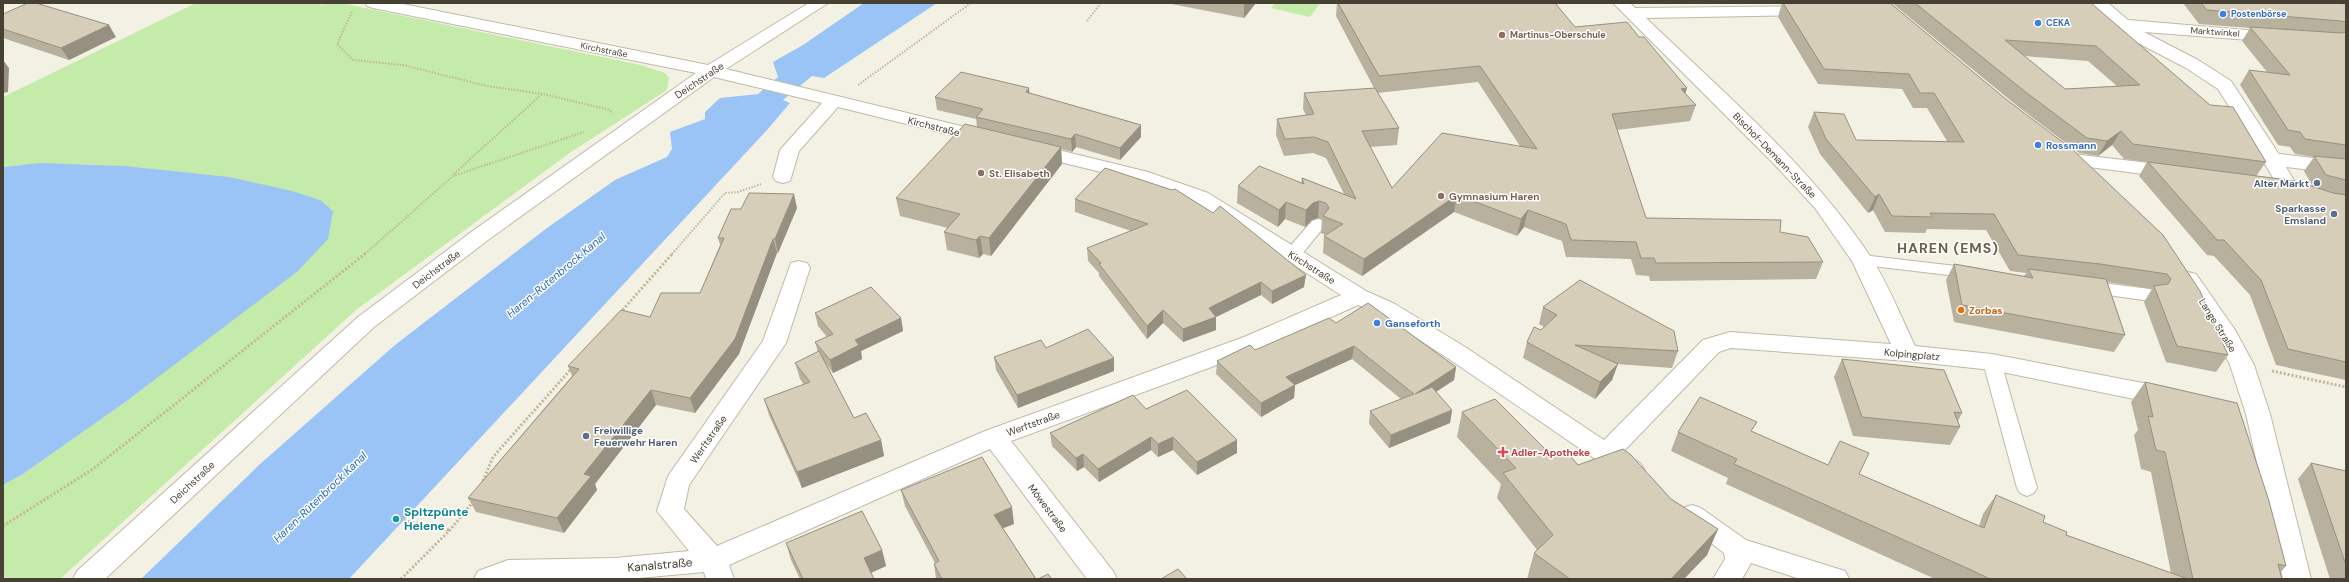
<svg xmlns="http://www.w3.org/2000/svg" width="2349" height="582" viewBox="0 0 2349 582" font-family="'DM Sans',sans-serif">
<style>
.green{fill:#c4eba9}
.water{fill:#9ac4f6}
.lines{fill:none;stroke-linecap:round;stroke-linejoin:round}
.service-casing{stroke:#bfbaa6;stroke-width:2}
.pedestrian-casing{stroke:#bfbaa6;stroke-width:2}
.minor-casing{stroke:#bfbaa6;stroke-width:2}
.path-far1{stroke:#c2b896;stroke-width:2;stroke-dasharray:1.5 1.5;stroke-linecap:butt}
.path{stroke:#c2b896;stroke-width:3;stroke-dasharray:2 2;stroke-linecap:butt}
.service{fill:#fff;fill-rule:evenodd}
.pedestrian{fill:#fff;fill-rule:evenodd}
.minor{fill:#fff;fill-rule:evenodd}
.wall{fill:#b8b19e;fill-rule:evenodd}
.shaded-wall{fill:#969081}
.building{fill:#d6ceb8;stroke:#969081;fill-rule:evenodd}
.shop-dot{fill:#3f7fe0;stroke:#fff;stroke-width:1.5}
.education-dot{fill:#8d6e63;stroke:#fff;stroke-width:1.5}
.service-dot{fill:#5c6f8a;stroke:#fff;stroke-width:1.5}
.food-dot{fill:#e8710a;stroke:#fff;stroke-width:1.5}
.health-dot{fill:#e0444e;stroke:#fff;stroke-width:1.5}
.culture-dot{fill:#0f9aa8;stroke:#fff;stroke-width:1.5}
.labels{text-anchor:middle;stroke-width:3;stroke-linejoin:round;paint-order:stroke}
.far-shop-label{font-size:9px;font-weight:bold;fill:#366cbe;stroke:#fff;text-anchor:start}
.far-street-label{font-size:9px;fill:#464133;stroke:#fff}
.far-education-label{font-size:9px;font-weight:bold;fill:#785e54;stroke:#fff;text-anchor:start}
.street-label{font-size:10px;fill:#464133;stroke:#fff}
.shop-label{font-size:10px;font-weight:bold;fill:#366cbe;stroke:#fff;text-anchor:start}
.education-label{font-size:10px;font-weight:bold;fill:#785e54;stroke:#fff;text-anchor:start}
.service-label{font-size:10px;font-weight:bold;fill:#4e5e75;stroke:#fff;text-anchor:end}
.food-label{font-size:10px;font-weight:bold;fill:#c56008;stroke:#fff;text-anchor:start}
.health-label{font-size:10px;font-weight:bold;fill:#be3a42;stroke:#fff;text-anchor:start}
.water-label{font-size:11px;font-style:italic;fill:#2566b9;stroke:#fff}
.near-culture-label{font-size:12px;font-weight:bold;fill:#0d838f;stroke:#fff;text-anchor:start}
.near-street-label{font-size:12px;fill:#464133;stroke:#fff}
.district-label{font-size:14px;font-weight:bold;letter-spacing:1px;fill:#69614a;stroke:#fff}
</style>
<rect width="100%" height="100%" fill="#f3f1e4"/>
<path class="green" d="M196,3H315L322,5L323,3H341L641,65L665,73L669,78L667,90L571,152L356,310L60,579H3V485L23,474L124,403L320,200C271,184 222,177 170,171C115,165 59,161 3,167V97Z
M1275,3H1320L1310,17L1271,8Z"/>
<path class="water" d="M864,3H937L824,78L812,76L783,100L790,103L767,130L349,579H141L259,465L395,345L547,228L615,180L667,157L672,149L670,132L705,119V112L720,98L758,94L778,77L773,62L803,45Z
M41,163L125,166L229,177L292,191L320,200L333,211L328,239L298,271L124,403L23,474L3,485V167Z"/>
<g class="lines">
<g class="service-casing">
<path id="service" d="M1318,219L1324,221L1326,224L1324,227L1298,259H1286L1284,255L1286,251L1312,221Z
M1862,255L1973,268L1979,269L1981,273L1979,277L1973,278L1856,264L1854,260L1856,256Z
M2086,281L2150,289L2156,291L2159,295L2156,299L2150,301L2080,291L2078,287L2080,283Z
M1992,356L1998,358L2001,362L2037,488L2034,493L2027,496L2020,493L2017,488L1983,362L1986,358Z"/>
</g>
<g class="pedestrian-casing">
<path id="pedestrian" d="M2272,153L2346,162V174L2286,167L2299,189L2296,193L2289,195L2282,193L2262,159L2265,155Z
M2073,154L2174,166L2181,168L2184,172L2181,176L2174,178L2066,164L2063,160L2066,156Z"/>
</g>
<g class="minor-casing">
<path id="minor" d="M365,3H398L708,65L809,3H828L726,69L994,134L997,138L994,142L987,144L838,107L799,151L790,181L783,183L776,181L773,177L780,150L822,103L714,77L488,240L374,327L105,579H73L77,571L358,317L474,230L696,73L373,8L367,6Z
M1613,3H1630L1635,8L1815,6L1817,10L1815,14L1809,15L1646,18C1724,93 1809,165 1870,256C1888,283 1901,317 1915,346L1992,354L2169,388L2178,391L2181,397L2178,403L2169,406L1992,370L1907,361L1731,348L1719,352L1623,452L1641,464L1645,471L1641,478L1632,481L1623,478L1449,359L1379,314L1358,305L1260,349L1011,441L1113,571L1117,579H1087L990,449L729,565L734,579H706L704,572L628,579H474L478,571L508,560L615,558L689,551L657,511L668,476L763,341L791,263L799,261L807,263L810,268L786,343L689,485L684,509L717,546L985,431L1244,337L1341,295L1194,201L1134,180L1027,154L1024,150L1027,146L1034,144L1148,172L1208,193L1366,291L1395,304L1465,347L1604,440L1703,340L1730,332L1891,344L1852,261L1815,208L1773,163Z
M2090,3H2108L2128,20L2282,33L2285,37L2282,41L2276,42L2144,32L2198,60L2231,81L2282,159L2279,163L2272,165L2265,163L2218,89L2186,68L2136,42L2117,29Z
M2188,272L2196,274L2235,330L2254,365L2270,414L2311,579H2283L2246,414L2230,365L2217,338L2177,279L2180,274Z
M1692,505L1701,508L1746,540L1845,571L1849,579H1800L1751,563L1742,579H1713L1725,559L1724,553L1683,522L1679,515L1683,508Z"/>
</g>
<path class="path-far1" d="M352,12L337,44L353,60L403,65L487,86L543,94L610,110L613,113
M1087,21L1101,3
M858,85L971,3
M454,174L542,94
M365,254L453,176L584,132
M672,254L725,193L738,192L761,184"/>
<path class="path" d="M620,313L673,253
M2272,371L2346,387
M483,481L493,457L572,368
M396,519L449,530
M3,526L93,469L366,253
M401,579L450,530L473,502"/>
<use href="#service" class="service"/>
<use href="#pedestrian" class="pedestrian"/>
<use href="#minor" class="minor"/>
</g>
<path class="wall" d="M1166,3H1256L1244,18Z
M1337,3H1555L1575,27L1685,93L1696,105L1690,121L1617,130L1646,218L1780,232L1823,262L1816,279L1650,281L1649,276L1636,275L1631,259L1566,257L1562,241L1524,227L1517,236L1454,212L1362,276L1323,253L1324,236L1326,235L1321,233L1322,219L1318,218L1312,220L1305,227L1285,219L1278,227L1237,203L1238,186L1301,183L1302,178L1344,194L1326,158L1313,153L1284,156L1276,135L1277,119L1306,115L1303,109L1304,93L1374,88L1336,16ZM1478,82L1520,146L1392,188L1370,147L1397,145L1399,128L1377,93Z
M1782,3H1890L2163,235L2228,355L2216,372L2166,362L2144,302L2152,289L2107,282L2125,335L2114,352L1954,322L1946,280L1954,264L2024,276L2026,273L2010,271L1986,230L1927,229L1925,233L1885,232L1873,210L1868,213L1820,154L1808,127L1814,112L1856,140L1947,141L1927,108H1913L1902,89L1818,84L1778,17Z
M1892,3H2091L2266,162L2256,176L2313,187L2304,171L2314,157L2295,154L2290,147L2278,145L2240,85L2249,70L2267,72L2242,41L2250,28L2199,24L2183,3H2335L2346,4V380L2276,365L2250,295L2214,256L2207,255L2139,176L2147,162L2124,159L2112,145L2098,156L2079,153L2016,105ZM2024,56L2088,61L2117,86L2065,89Z
M3,14L116,37L69,60L3,38Z
M1029,88V93L1141,125V137L1120,160L1076,147L1072,152L1061,149L1062,164L991,256L983,254L979,258L947,250L944,232L948,228L900,216L896,198L977,127L976,119L937,110L935,97Z
M1105,168L1304,287L1272,304L1261,295L1216,317V330L1183,342L1163,323L1147,339L1099,276V273L1088,261L1087,248L1131,231L1075,212V199Z
M797,208L778,253H777L739,354L695,413L656,405L595,484L597,490L564,533L476,512L468,498L572,376L568,366L650,317L700,293L720,245L718,238L741,209Z
M1543,307L1678,351L1672,368L1617,364L1612,380L1595,399L1523,358L1527,342L1544,327L1539,324Z
M815,313L901,318L903,331L861,351L862,359L833,373L826,364L854,418L881,440L884,456L802,488L769,415L764,399L804,385L800,379L795,363L818,352L815,342L827,337L818,326Z
M1336,323L1456,367L1454,380L1436,392L1452,410L1450,423L1389,448L1369,424L1370,411L1401,399L1352,359L1295,385L1294,398L1261,417L1216,374L1217,361L1255,350Z
M1046,348L1114,358V371L1018,408L996,370L994,357Z
M1842,359L1962,413L1958,421L1960,427L1950,445L1853,436L1834,377Z
M2145,382L2286,566L2280,573L2282,579H1935L1726,484L1728,478L1671,451L1678,432H1753L1828,465L1859,474L1979,526L1983,514L1996,495L2066,535L2171,573L2151,472L2141,469L2134,435L2138,430L2131,402Z
M1146,409L1237,440V453L1197,475L1173,450L1158,457L1151,450L1099,482L1084,467L1077,471L1052,446L1050,433Z
M1462,412L1552,456L1671,499L1718,529L1707,555L1684,579H1527L1534,553L1537,550L1497,498L1501,484L1457,437Z
M2311,463L2346,471V579H2330L2298,479Z
M901,490L1014,524L1003,528L1036,579H936L934,564L935,563L905,506Z
M786,543L882,550L886,566L871,573L874,579H800L791,560Z"/>
<path class="shaded-wall" d="M1244,3H1256L1244,18Z
M109,25L116,37L69,60L61,48Z
M3,60L9,68L8,92L3,93Z
M1029,88L1030,100L1026,92Z
M1687,88L1682,104L1681,89Z
M1141,125V137L1120,160V148Z
M2121,131L2112,145L2098,156L2107,141Z
M1075,134L1076,147L1072,152L1071,139Z
M1061,147L1062,164L991,256L989,238Z
M794,194L797,208L778,253L775,239Z
M1879,194L1873,210L1868,213L1875,197Z
M1457,195L1454,212L1362,276L1364,259Z
M1319,201L1318,218L1312,220L1305,227L1306,210L1313,203Z
M1286,202L1285,219L1278,227L1279,210Z
M1528,210L1524,227L1517,236L1521,219Z
M980,236L983,254L979,258L976,240Z
M773,239L777,253L739,354L695,413L690,398Z
M1306,275L1304,287L1272,304V291Z
M1261,282V295L1216,317V330L1183,342V329L1209,308Z
M1163,310V323L1147,339V326Z
M901,318L903,331L861,351L862,359L833,373L830,360L855,340Z
M1354,346L1352,359L1295,385L1294,398L1261,417V403L1286,377Z
M1114,358V371L1018,408L1017,395Z
M1618,364L1612,380L1595,399L1600,382Z
M1456,367L1454,380L1413,407L1415,394Z
M651,390L656,405L595,484L597,490L564,533L557,518L584,474Z
M1452,410L1450,423L1389,448L1391,435Z
M1151,437V450L1099,482L1098,469Z
M1173,437V450L1158,457V444Z
M881,440L884,456L802,488L797,472Z
M1237,440V453L1197,475V462Z
M1083,454L1084,467L1077,471L1076,458Z
M1012,507L1014,524L996,531L994,515Z
M1718,529L1707,555L1684,579H1671Z
M882,550L886,566L868,574L864,558Z"/>
<path class="building" d="M28,3H36L109,25L61,48L3,29V14Z
M1338,3H1555L1575,27L1627,22L1639,37H1644L1687,88L1681,89L1696,105L1612,114L1646,218L1781,220L1780,232L1808,237L1823,262L1656,263L1654,258H1641L1636,242L1571,240L1566,224L1528,210L1521,219L1457,195L1364,259L1324,236L1343,224L1323,216L1329,208L1326,203L1319,201L1313,203L1306,210L1286,202L1279,210L1238,186L1259,166L1304,184L1302,178L1356,199L1328,142L1314,137L1285,139L1277,119L1314,114L1304,93L1375,88L1399,128L1362,131L1392,188L1442,133L1537,149L1480,66L1379,76Z
M1783,3H1890L2007,100L2073,150L2163,235L2200,291L2228,355L2177,346L2154,286L2168,284L2171,279L2167,274L2100,264L2018,255L1994,214L1930,213L1932,217L1892,216L1879,194L1875,197L1826,139L1814,112L1844,114L1856,140L1964,142L1934,93H1920L1909,74L1824,69Z
M1915,3H2091L2210,105L2233,107L2266,162L2133,144L2121,131L2107,141L2087,138L2023,90ZM2005,40L2096,46L2140,85L2065,89Z
M2201,3H2335L2346,4V22L2341,21L2207,10Z
M2250,27L2341,33L2346,32V145L2305,139L2300,132L2288,130L2249,70L2290,75Z
M961,72L1029,88L1026,92L1141,125L1120,148L1075,134L1071,139L976,117L983,109L935,97Z
M965,124L1061,147L989,238L980,236L976,240L944,232L960,214L896,198Z
M2314,156L2346,159V180L2326,175Z
M2148,162L2296,181L2333,193L2346,195V362L2288,349L2261,280L2224,240H2217Z
M1105,168L1172,190L1175,189L1213,213L1220,206L1306,275L1272,291L1261,282L1209,308L1216,317L1183,329L1163,310L1147,326L1099,264L1101,263L1087,248L1148,224L1075,199Z
M749,193L794,194L775,239H773L735,339L690,398L651,390L584,474L591,476L557,518L468,498L579,369L568,366L621,310L650,317L661,293H700L724,238H718L731,209H741Z
M1954,264L2033,278L2028,269L2106,279L2125,335L1962,305Z
M1580,280L1674,331L1678,351L1575,345L1618,364L1600,382L1527,342L1534,327L1541,330L1557,315L1543,307Z
M871,287L901,318L855,340L859,345L830,360L815,342L833,334L815,313Z
M1368,303L1456,367L1415,394L1432,387L1452,410L1391,435L1370,411L1414,394L1354,346L1286,377L1295,385L1261,403L1217,361L1250,345L1255,350L1329,318L1336,323Z
M1088,329L1114,358L1017,395L994,357L1041,340L1046,348Z
M819,351L854,418L866,413L881,440L797,472L764,399L810,382L795,363Z
M1842,359L1944,370L1962,413L1954,412L1960,427L1862,417Z
M2145,382L2237,403L2269,501L2286,566L2278,564L2282,579H2193L2165,452L2156,450L2148,416L2153,417Z
M1187,390L1237,440L1197,462L1173,437L1158,444L1151,437L1098,469L1083,454L1076,458L1050,433L1133,395L1146,409Z
M1700,397L1757,422L1751,431L1828,465L1840,441L1869,453L1859,474L1984,528L1996,495L2045,516L2043,522L2067,532L2066,535L2188,579H1990L1969,569L1734,464L1737,459L1678,432Z
M1495,399L1552,456L1566,451L1578,465L1623,449L1631,455L1671,499L1718,529L1671,579H1570L1534,553L1553,535L1503,473L1516,468L1462,412Z
M982,457L1012,507L994,515L1036,579H942L934,564L939,561L901,490Z
M2311,463L2346,471V565Z
M862,511L882,550L864,558L874,579H803L786,543Z
M1178,569L1187,579H1161Z
M1048,574L1052,579H1038Z"/>
<g class="shop-dot">
<circle cx="2223" cy="14" r="4"/>
<circle cx="2038" cy="23" r="4"/>
<circle cx="2038" cy="145" r="4"/>
<circle cx="1377" cy="323" r="4"/>
</g>
<g class="education-dot">
<circle cx="1502" cy="35" r="4"/>
<circle cx="981" cy="173" r="4"/>
<circle cx="1441" cy="196" r="4"/>
</g>
<g class="service-dot">
<circle cx="2317" cy="183" r="4"/>
<circle cx="2334" cy="214" r="4"/>
<circle cx="586" cy="436" r="4"/>
</g>
<circle class="food-dot" cx="1961" cy="310" r="4"/>
<path class="health-dot" d="M1501 446h4v4h4v4h-4v4h-4v-4h-4v-4h4z"/>
<circle class="culture-dot" cx="396" cy="519" r="4"/>
<g class="labels">
<g class="far-shop-label">
<text x="2231" y="17">Postenbörse</text>
<text x="2046" y="26">CEKA</text>
</g>
<g class="far-street-label">
<text transform="translate(2215 32) rotate(4)" y="3">Marktwinkel</text>
<text transform="translate(604 50) rotate(11)" y="3">Kirchstraße</text>
</g>
<g class="far-education-label">
<text x="1510" y="38">Martinus-Oberschule</text>
</g>
<g class="street-label">
<text transform="translate(699 80) rotate(-34)" y="4">Deichstraße</text>
<text transform="translate(934 126) rotate(14)" y="4">Kirchstraße</text>
<text transform="translate(1775 155) rotate(46)" y="4">Bischof-Demann-Straße</text>
<text transform="translate(1312 267) rotate(32)" y="4">Kirchstraße</text>
<text transform="translate(436 269) rotate(-37)" y="4">Deichstraße</text>
<text transform="translate(2218 325) rotate(58)" y="4">Lange Straße</text>
<text transform="translate(1912 354) rotate(5)" y="4">Kolpingplatz</text>
<text transform="translate(1033 423) rotate(-20)" y="4">Werftstraße</text>
<text transform="translate(708 439) rotate(-55)" y="4">Werftstraße</text>
<text transform="translate(192 482) rotate(-43)" y="4">Deichstraße</text>
<text transform="translate(1048 508) rotate(53)" y="4">Möwestraße</text>
</g>
<g class="shop-label">
<text x="2046" y="149">Rossmann</text>
<text x="1385" y="327">Ganseforth</text>
</g>
<g class="education-label">
<text x="989" y="177">St. Elisabeth</text>
<text x="1449" y="200">Gymnasium Haren</text>
</g>
<g class="service-label">
<text x="2309" y="187">Alter Markt</text>
<text x="2326" y="212">Sparkasse<tspan x="2326" dy="12">Emsland</tspan></text>
<text x="594" y="434" text-anchor="start">Freiwillige<tspan x="594" dy="12">Feuerwehr Haren</tspan></text>
</g>
<g class="food-label">
<text x="1969" y="314">Zorbas</text>
</g>
<g class="health-label">
<text x="1511" y="456">Adler-Apotheke</text>
</g>
<g class="water-label">
<text transform="translate(556 275) rotate(-40)" y="4">Haren-Rütenbrock Kanal</text>
<text transform="translate(320 497) rotate(-44)" y="4">Haren-Rütenbrock Kanal</text>
</g>
<g class="near-culture-label">
<text x="404" y="516">Spitzpünte<tspan x="404" dy="14">Helene</tspan></text>
</g>
<g class="near-street-label">
<text transform="translate(660 565) rotate(-5)" y="4">Kanalstraße</text>
</g>
<g class="district-label">
<text x="1948" y="253">HAREN (EMS)</text>
</g>
</g>
<rect width="2349" height="582" fill="none" stroke="#464133" stroke-width="8"/>
</svg>
